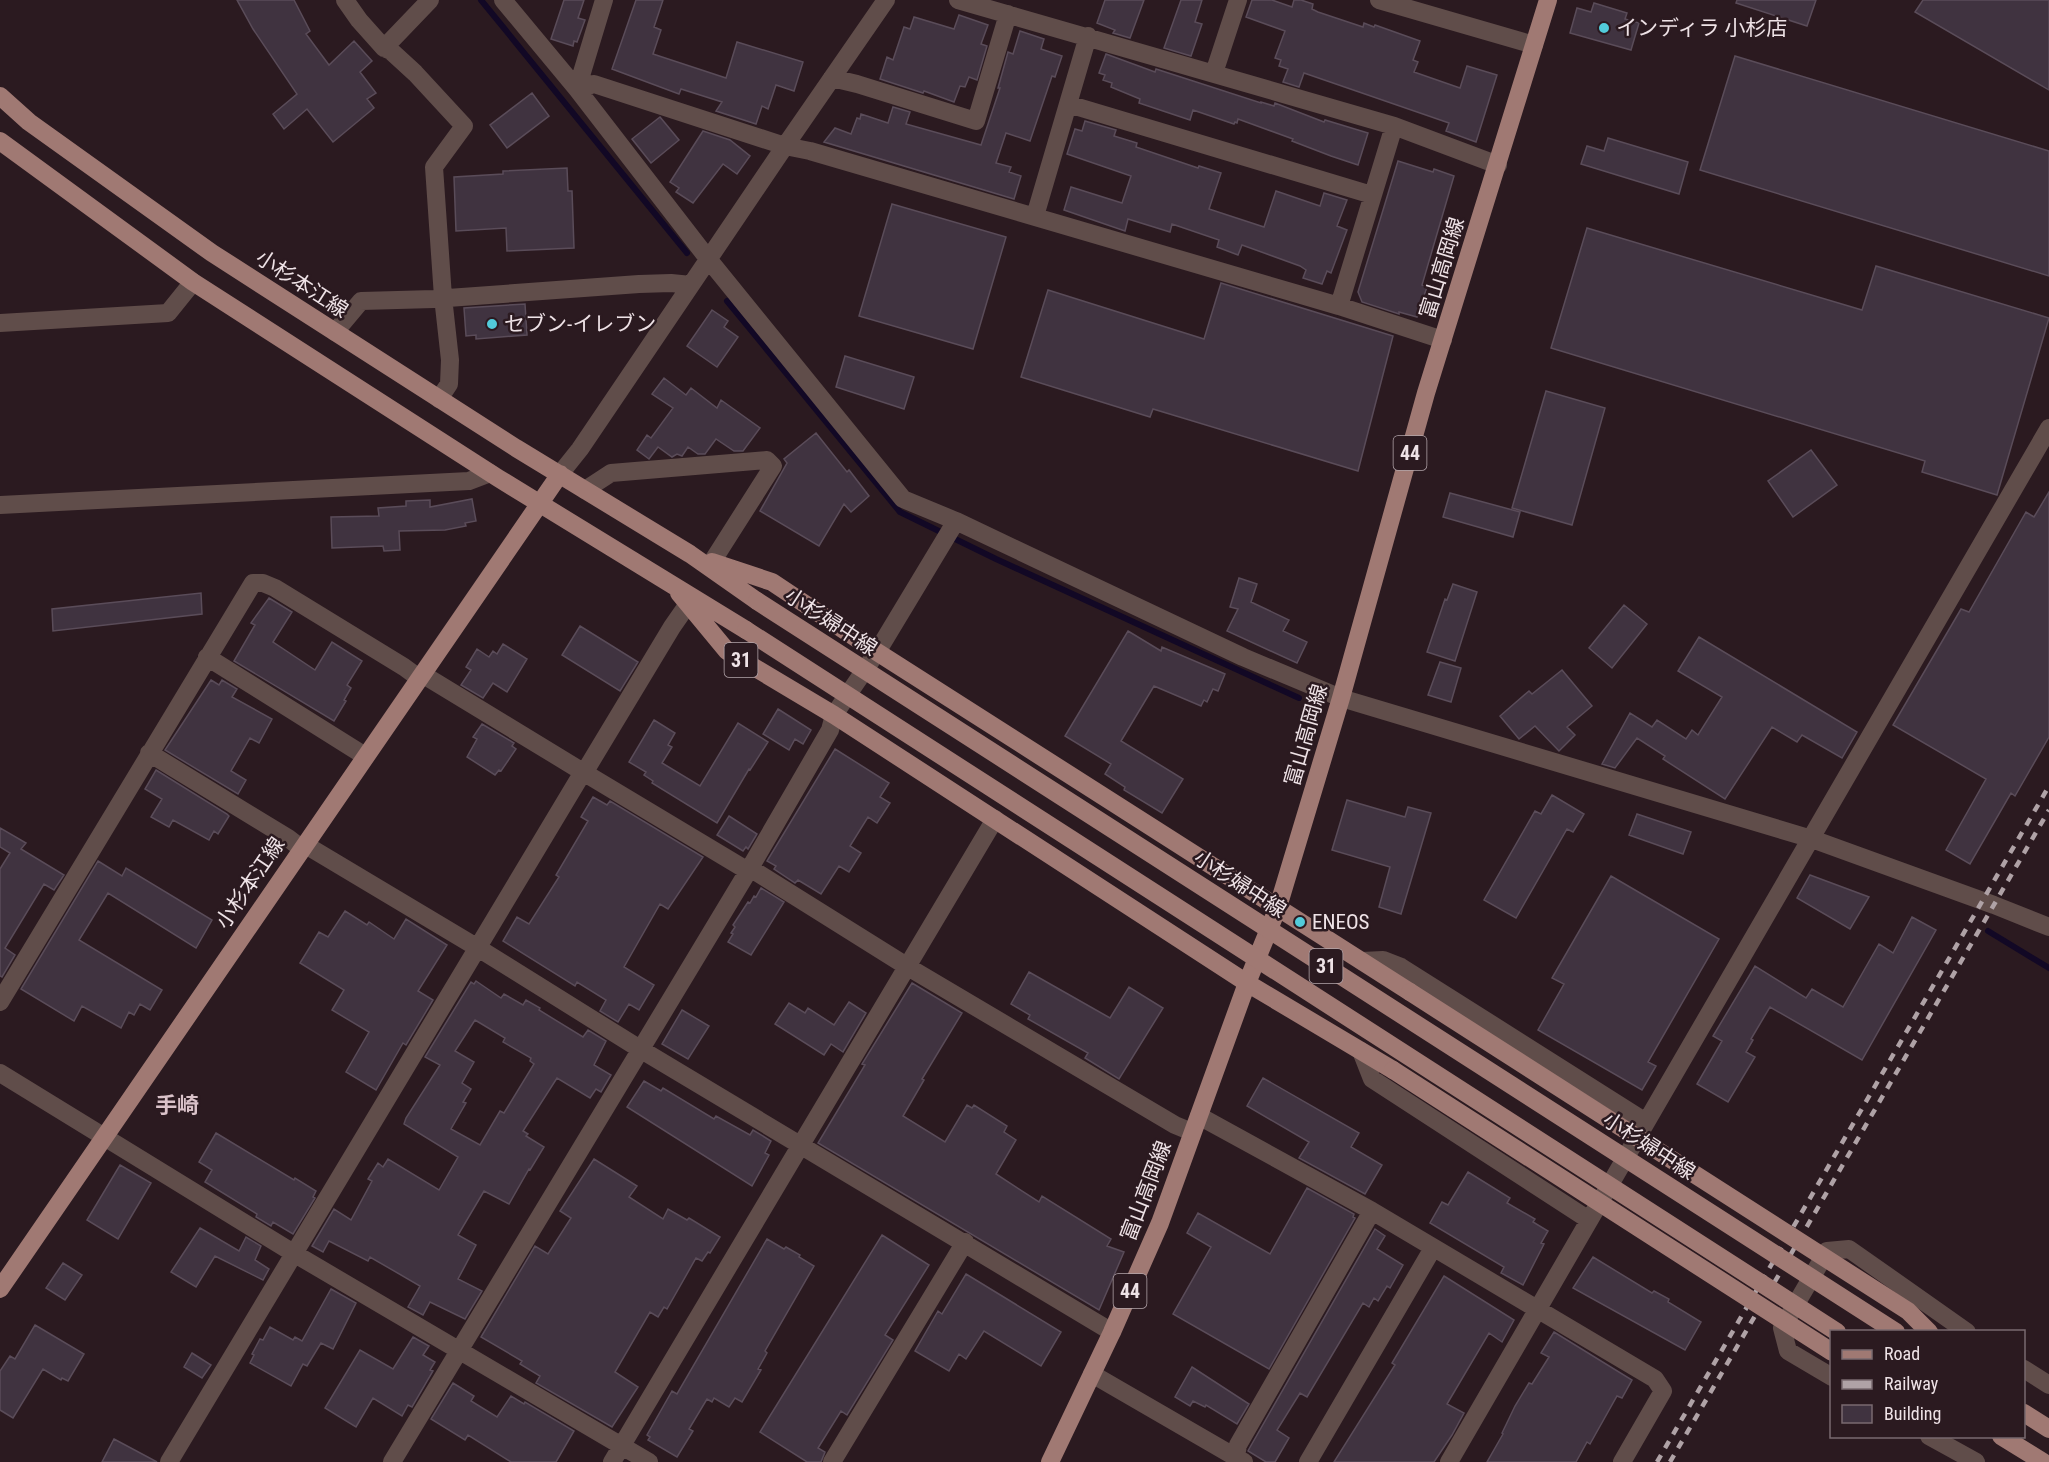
<svg xmlns="http://www.w3.org/2000/svg" width="2049" height="1462" viewBox="0 0 2049 1462" font-family="'Roboto Condensed','Noto Sans JP',sans-serif">
<style>
.lines{fill:none;stroke-linecap:round;stroke-linejoin:round}
.stream{stroke:#120825;stroke-width:6}
.building{fill:#403340;stroke:#5a4c59;stroke-width:1.5;fill-rule:evenodd}
.minor{stroke:#604d4a;stroke-width:18}
.major{stroke:#a07973;stroke-width:18}
.rail{stroke:#afa2a6;stroke-width:4.5;stroke-dasharray:8 8;stroke-linecap:butt}
.major-bridge{stroke:#a07973;stroke-width:18}
.poi-dot{fill:#52cbda;stroke:#2b1a20;stroke-width:2}
.labels{text-anchor:middle;stroke-width:5;stroke-linejoin:round;paint-order:stroke}
.shield{fill:#2b1a20;stroke:#b4a6ab;stroke-width:1.5}
.shield-label{font-size:20px;font-weight:bold;fill:#eee2e6}
.poi-label{font-size:21px;fill:#eee2e6;stroke:#2b1a20;text-anchor:start}
.street-label{font-size:21px;fill:#eee2e6;stroke:#2b1a20}
.neighbourhood-label{font-size:22px;font-weight:bold;fill:#dac2c9;stroke:#2b1a20}
</style>
<rect width="100%" height="100%" fill="#2b1a20"/>
<g class="lines">
<path class="stream" d="M481,0L687,253
M727,301L900,512L996,559L1299,698
M1988,931L2049,968"/>
</g>
<path class="building" d="M237,0H294L310,31L306,34L329,65L354,41L372,61L360,72L376,93L367,99L374,108L333,142L307,109L284,129L273,114L297,94L253,29Z
M564,0H584L578,18L585,20L577,42L574,41L573,46L551,39Z
M636,0H663L654,27L661,30L653,54L726,78L737,42L803,62L794,91L776,85L768,109L762,106L756,124L716,111L722,102L681,89L679,94L612,69Z
M1105,0H1144L1130,38L1113,33L1115,30L1097,23Z
M1181,0H1202L1195,22L1202,24L1191,56L1164,48Z
M1252,0H1272L1292,7L1294,0H1301L1313,4L1312,9L1318,12L1363,27L1364,23L1374,27L1375,25L1420,41L1413,60L1418,62L1414,72L1460,88L1467,66L1497,75L1476,142L1446,131L1449,123L1304,73L1299,87L1283,82L1288,69L1279,66L1281,60L1275,58L1285,31L1246,17Z
M1737,0H1816L1807,26L1736,3Z
M1923,0H2049V90L1915,12Z
M1594,3L1627,13L1625,19L1639,23L1631,50L1570,33L1577,8L1591,12Z
M959,15L988,25L981,44L987,46L977,80L969,77L965,87L960,86L954,102L924,91L923,93L880,79L887,57L893,60L904,27L910,29L914,17L954,29Z
M1020,31L1044,39L1041,49L1062,56L1055,77L1052,76L1030,141L1006,133L996,163L1011,167L1009,172L1021,176L1014,199L824,142L835,128L851,134L857,118L860,119L861,114L888,123L893,107L910,112L906,124L981,145L1000,88H998L1008,52L1013,54Z
M1106,54L1155,72L1156,69L1261,103V102L1274,106L1275,103L1324,122L1325,120L1368,133L1358,165L1331,156L1292,141L1293,139L1238,119L1237,123L1235,122L1234,124L1193,110L1190,120L1139,103L1140,99L1111,87L1112,83L1103,80L1105,75L1099,73Z
M1735,56L2049,151V276L1700,170Z
M532,93L549,116L507,148L490,125Z
M660,117L679,140L651,163L632,139Z
M1085,121L1116,130L1114,136L1137,143L1136,147L1198,168L1199,166L1221,173L1209,209L1264,227L1276,191L1320,206L1324,193L1347,200L1337,226L1347,230L1331,273L1327,271L1322,284L1303,278L1306,270L1300,266L1242,245L1238,255L1217,247L1219,240L1172,224L1170,232L1128,219L1125,231L1064,210L1071,187L1122,203L1131,176L1067,154L1075,129L1082,131Z
M703,131L730,140L750,156L737,174L723,164L693,203L676,192L679,188L670,182Z
M1608,138L1688,162L1679,194L1581,164L1587,146L1604,151Z
M1398,161L1433,172L1434,169L1454,176L1422,285L1427,287L1417,317L1399,312V314L1362,302L1358,292Z
M567,168L568,191H572L574,248L507,251L506,228L456,231L454,177L503,174V171Z
M892,204L1006,237L973,349L859,316Z
M1587,228L1862,310L1876,266L2049,318L1997,495L1922,472L1925,461L1551,348Z
M1221,283L1393,336L1358,471L1153,409L1150,417L1021,377L1048,290L1204,339Z
M525,304L527,335L476,339V335L466,336L464,308Z
M712,310L728,321L724,327L738,337L717,367L687,346Z
M845,356L914,377L904,409L836,387Z
M664,378L686,395L691,388L717,408L721,400L760,428L743,451H734L716,439L705,454H698L688,447L682,456L677,454L672,457L658,447L649,459L637,450L647,435L651,438L673,408L652,394Z
M1546,391L1605,408L1572,525L1512,508Z
M816,433L847,472L849,470L869,496L851,512L844,504L819,546L760,511L787,463L784,459Z
M1811,450L1837,485L1793,517L1768,481Z
M2049,492V737L2015,796L2011,793L1970,864L1946,850L1986,779L1893,725L1961,609L1969,612L2026,512L2034,517Z
M1450,493L1520,512L1513,537L1443,517Z
M472,499L476,521L465,523L466,526L445,530L399,531L400,550L384,551L383,546L332,548L331,517L379,516L378,508L406,506V501L430,500V507Z
M1239,578L1257,584L1251,602L1289,620L1283,631L1307,642L1297,663L1227,631L1238,609L1230,607Z
M1453,584L1477,592L1455,661L1427,652L1445,599L1447,600Z
M201,593L202,614L53,631L52,609Z
M269,598L292,612L273,642L315,670L332,642L362,661L347,685L351,688L344,700L346,701L334,721L234,661L255,625L251,623Z
M1624,605L1647,624L1612,668L1589,648Z
M580,626L638,662L620,691L562,655Z
M1128,631L1161,651L1162,647L1225,674L1218,691L1213,689L1207,702L1204,700L1201,706L1154,686L1121,741L1183,779L1162,813L1124,790L1125,787L1105,774L1111,764L1065,736Z
M1699,637L1857,732L1842,758L1802,735L1797,742L1772,727L1725,799L1663,759L1665,756L1637,738L1615,768L1602,764L1630,713L1652,727L1657,720L1686,739L1692,730L1698,735L1722,697L1678,671Z
M503,644L527,659L507,692L493,683L483,698L461,685L471,670L466,667L477,649L489,657L493,651L497,654Z
M1440,662L1461,668L1451,702L1428,695Z
M1562,670L1592,706L1567,727L1575,735L1559,751L1535,726L1519,739L1500,716L1529,691L1532,694Z
M211,680L219,685L222,680L237,689L232,697L272,719L259,743L250,738L231,771L246,780L238,794L165,750Z
M778,709L811,730L803,744L795,739L789,750L763,734Z
M654,720L675,733L668,745L672,747L662,763L700,786L738,723L768,742L750,770L749,769L717,823L652,783L653,781L644,775L646,772L629,762Z
M482,724L514,743L512,746L516,749L501,771L499,770L495,775L467,757L477,739L473,737Z
M835,749L889,783L880,797L890,803L877,823L868,817L850,846L861,853L849,872L839,866L821,894L798,880L795,883L774,869L776,866L767,861Z
M156,770L227,814L229,816L218,834L214,831L209,840L173,820L169,827L151,817L162,799L145,789Z
M1552,795L1584,814L1573,832L1567,829L1516,918L1484,900L1535,811L1541,814Z
M593,797L607,805L610,801L703,857L668,909L660,904L624,967L654,985L639,1010L629,1004L618,1022L600,1011L606,1000L577,982L575,986L503,941L517,917L529,924L559,877L556,875L588,821L581,817Z
M1347,800L1405,817L1408,807L1431,813L1401,914L1379,907L1390,867L1332,850Z
M1637,814L1691,832L1683,854L1629,835Z
M729,816L757,834L748,849L746,847L743,851L717,835Z
M0,828L26,843L21,849L64,875L54,890L44,884L5,948L15,955L2,977L0,976V869L10,853L0,847Z
M98,861L122,876L126,868L212,920L196,948L108,893L79,940L162,990L150,1010L140,1004L134,1015L129,1012L121,1028L82,1006L74,1021L21,989Z
M1810,875L1869,897L1850,929L1797,898Z
M1611,876L1719,939L1648,1062L1656,1066L1642,1090L1538,1030L1564,984L1552,978Z
M761,888L784,902L751,955L728,942L733,934L731,933L735,927L733,925L748,902L750,903L754,896L756,897Z
M345,911L367,925L369,922L394,939L406,919L447,945L418,991L433,1000L406,1045L403,1043L376,1090L346,1072L369,1032L332,1010L344,990L300,963L319,932L328,937Z
M1912,917L1936,930L1862,1060L1770,1007L1751,1039L1753,1040L1746,1052L1755,1057L1728,1102L1697,1084L1722,1041L1713,1036L1755,966L1806,998L1812,989L1843,1007L1879,944L1893,953Z
M1029,972L1110,1018L1129,987L1163,1008L1119,1079L1085,1058L1088,1053L1028,1019L1030,1015L1011,1004Z
M476,981L501,998L504,994L523,1005L526,1000L540,1008L539,1010L583,1037L588,1030L606,1041L594,1065L611,1075L601,1092L596,1089L590,1098L557,1078L523,1131L528,1134L526,1136L544,1147L530,1170L529,1169L509,1204L484,1191L458,1235L476,1245L458,1279L482,1291L465,1319L430,1302L423,1315L408,1307L420,1286L370,1257L368,1261L329,1241L323,1252L312,1246L334,1209L351,1220L372,1181L368,1179L378,1163L383,1167L388,1159L439,1190L458,1157L404,1124L406,1118L440,1065L425,1057L471,982L474,984ZM475,1020L505,1038L503,1042L531,1058L530,1061L534,1064L504,1113L500,1111L480,1145L451,1129L466,1103L463,1102L471,1089L462,1083L474,1062L455,1051Z
M912,983L962,1013L922,1079L924,1080L903,1116L945,1142L967,1105L972,1108L974,1105L1007,1126L1004,1132L1016,1140L996,1174L1039,1202L1042,1196L1111,1239L1107,1246L1124,1252L1099,1310L818,1143L865,1065L862,1064Z
M849,1002L866,1013L843,1052L831,1044L824,1055L775,1024L789,1003L805,1013L808,1008L834,1025Z
M682,1010L709,1026L688,1059L662,1044Z
M1263,1078L1359,1133L1351,1147L1382,1165L1365,1194L1299,1158L1309,1142L1247,1106Z
M644,1081L661,1091L663,1088L714,1119L716,1116L750,1135L753,1130L771,1141L765,1153L769,1155L752,1186L627,1107Z
M216,1133L294,1180L295,1178L316,1191L313,1197L315,1198L293,1234L273,1222L271,1226L256,1217L257,1214L205,1182L212,1170L199,1162Z
M594,1159L637,1186L629,1197L663,1219L668,1209L687,1220L689,1218L720,1237L710,1253L708,1252L702,1261L696,1258L667,1309L664,1307L658,1317L650,1312L615,1372L638,1387L612,1427L536,1383L540,1376L520,1364L522,1361L481,1337L535,1246L548,1254L571,1218L560,1211Z
M120,1165L151,1183L118,1239L87,1220Z
M1468,1172L1510,1198L1507,1203L1535,1219L1533,1222L1548,1231L1541,1243L1544,1244L1523,1285L1501,1273L1504,1267L1430,1223L1442,1202L1448,1205Z
M1307,1188L1354,1214L1353,1217L1355,1218L1269,1369L1173,1314L1211,1247L1187,1233L1198,1213L1270,1254Z
M200,1228L239,1251L246,1237L261,1246L255,1260L269,1269L263,1280L215,1256L196,1287L171,1272Z
M1375,1229L1385,1236L1377,1249L1403,1265L1390,1288L1387,1286L1378,1301L1374,1298L1369,1307L1363,1303L1307,1397L1300,1393L1277,1430L1289,1438L1275,1462H1266L1248,1451L1249,1449Z
M882,1235L929,1265L885,1335L893,1340L847,1415L841,1411L818,1448L825,1452L821,1462H807L760,1432Z
M767,1239L784,1249L786,1247L800,1255L799,1257L814,1266L765,1351L767,1353L758,1369L761,1370L742,1402L735,1398L729,1407L714,1398L712,1402L707,1399L689,1429L693,1431L677,1457L648,1440L650,1437L647,1435L672,1391L677,1394Z
M1593,1257L1652,1293L1654,1291L1669,1299L1668,1302L1701,1322L1685,1350L1573,1288Z
M63,1263L82,1275L65,1300L46,1288Z
M966,1274L1061,1332L1041,1366L984,1331L966,1359L959,1354L949,1371L915,1351L938,1311L942,1314Z
M1444,1276L1514,1320L1502,1342L1489,1333L1447,1404L1464,1413L1452,1435L1434,1462H1334L1395,1365L1392,1363Z
M331,1289L356,1303L333,1349L321,1343L307,1366L303,1364L291,1386L250,1363L254,1355L252,1354L260,1339L263,1340L270,1327L293,1340L295,1337L302,1341Z
M35,1325L84,1354L68,1381L62,1378L61,1380L43,1369L13,1418L0,1410V1371L10,1356L15,1359Z
M1554,1332L1632,1380L1622,1398L1617,1396L1590,1444L1587,1442L1576,1462H1487L1503,1434L1502,1433L1515,1406L1529,1383L1532,1384L1549,1357L1541,1353Z
M413,1337L429,1346L423,1355L435,1362L430,1370L433,1371L412,1407L408,1405L402,1416L373,1398L356,1427L325,1408L360,1350L393,1369Z
M192,1353L211,1365L202,1378L184,1367Z
M1192,1367L1249,1404L1237,1424L1206,1405L1205,1407L1193,1401L1190,1406L1175,1397Z
M453,1383L474,1396L471,1401L497,1417L511,1396L524,1404L525,1402L574,1431L556,1462H511L468,1435L465,1440L431,1419Z
M114,1439L157,1462H102Z"/>
<g class="lines">
<path class="minor" d="M345,0L359,20L384,48L391,51L415,73L464,126L434,167L443,297L450,360L449,384L439,399
M503,0L577,89L709,260L903,499L956,521L1243,657L1341,698L1812,839L1994,905L2049,927
M604,0L577,89L594,84L785,146L810,151L1339,306L1443,340
M958,0L1394,126L1498,165
M1379,0L1534,45
M384,48L430,0
M1214,73L1238,0
M832,78L857,84L976,121L1008,14
M1068,104L1372,195
M1035,216L1088,36
M1339,306L1394,126
M0,323L168,313L193,282
M335,332L361,301L434,299L639,284L671,283L691,285
M560,474L580,449L785,146L886,0
M585,490L611,473L767,460L773,466L712,562
M0,505L469,481L490,473
M207,657L365,756
M422,674L583,772
M149,753L288,838L301,848
M584,773L672,627L688,604
M304,844L478,948L640,1049L1112,1332
M750,868L908,967L1175,1125L1192,1132
M1362,961L1383,960L1401,967L1646,1122
M0,1002L253,583H263L275,588L404,667L419,678
M1361,1051L1372,1079L1589,1220
M0,1073L295,1254L649,1462
M1199,1116L1372,1211L1655,1379L1663,1391L1622,1462
M2024,1369L2049,1385
M1092,1374L1244,1462
M1832,1377L1788,1351L1782,1328L1827,1251L1849,1249L1967,1332
M1929,1436L1976,1462
M169,1462L583,772L748,871
M392,1462L750,868L830,730L834,715L877,652L956,521
M612,1462L995,819
M832,1462L965,1242
M1235,1462L1238,1445L1372,1211
M1308,1462L1433,1248
M1449,1462L2049,428"/>
<path class="major" d="M0,96L29,122L212,253L516,448L690,554L757,601
M0,141L193,282L498,478L746,630
M712,562L772,582L877,652L1410,992
M679,593L727,651L834,715L1247,983L1393,1070
M0,1289L560,474
M2024,1413L2049,1429
M2001,1436L2043,1462
M1050,1462L1112,1332L1160,1223L1247,983L1278,907L1341,698L1426,393L1548,0"/>
<path class="rail" d="M1657,1462L2049,786
M1670,1462L2049,810"/>
<path class="major-bridge" d="M757,601L1896,1332
M746,630L1837,1332
M1410,992L1908,1311L1929,1332
M1393,1070L1832,1352"/>
</g>
<g class="poi-dot">
<circle cx="1604" cy="28" r="6"/>
<circle cx="492" cy="324" r="6"/>
<circle cx="1300" cy="922" r="6"/>
</g>
<g class="labels">
<g class="shield">
<rect x="1393.5" y="436" width="33" height="34" rx="4.5"/>
<rect x="724.5" y="643" width="33" height="34" rx="4.5"/>
<rect x="1309.5" y="949" width="33" height="34" rx="4.5"/>
<rect x="1113.5" y="1274" width="33" height="34" rx="4.5"/>
</g>
<g class="shield-label">
<text x="1410" y="460">44</text>
<text x="741" y="667">31</text>
<text x="1326" y="973">31</text>
<text x="1130" y="1298">44</text>
</g>
<g class="poi-label">
<text x="1616" y="35">インディラ 小杉店</text>
<text x="504" y="331">セブン-イレブン</text>
<text x="1312" y="929">ENEOS</text>
</g>
<g class="street-label">
<text transform="translate(1442 268) rotate(-73)" y="7">富山高岡線</text>
<text transform="translate(302 284) rotate(33)" y="7">小杉本江線</text>
<text transform="translate(831 622) rotate(33)" y="7">小杉婦中線</text>
<text transform="translate(1306 735) rotate(-74)" y="7">富山高岡線</text>
<text transform="translate(250 883) rotate(-56)" y="7">小杉本江線</text>
<text transform="translate(1240 884) rotate(33)" y="7">小杉婦中線</text>
<text transform="translate(1649 1146) rotate(33)" y="7">小杉婦中線</text>
<text transform="translate(1146 1191) rotate(-69)" y="7">富山高岡線</text>
</g>
<g class="neighbourhood-label">
<text x="177" y="1113">手崎</text>
</g>
</g>
<rect x="1830" y="1330" width="195" height="108" fill="#2b1a20" stroke="#796a6f" stroke-width="1.5"/>
<rect x="1842" y="1350" width="30" height="9" fill="#a07973" stroke="#796a6f" stroke-width="1.5"/>
<text x="1884" y="1360" font-size="18" fill="#eee2e6">Road</text>
<rect x="1842" y="1380" width="30" height="9" fill="#afa2a6" stroke="#796a6f" stroke-width="1.5"/>
<text x="1884" y="1390" font-size="18" fill="#eee2e6">Railway</text>
<rect x="1842" y="1405" width="30" height="18" fill="#403340" stroke="#796a6f" stroke-width="1.5"/>
<text x="1884" y="1420" font-size="18" fill="#eee2e6">Building</text>
</svg>
